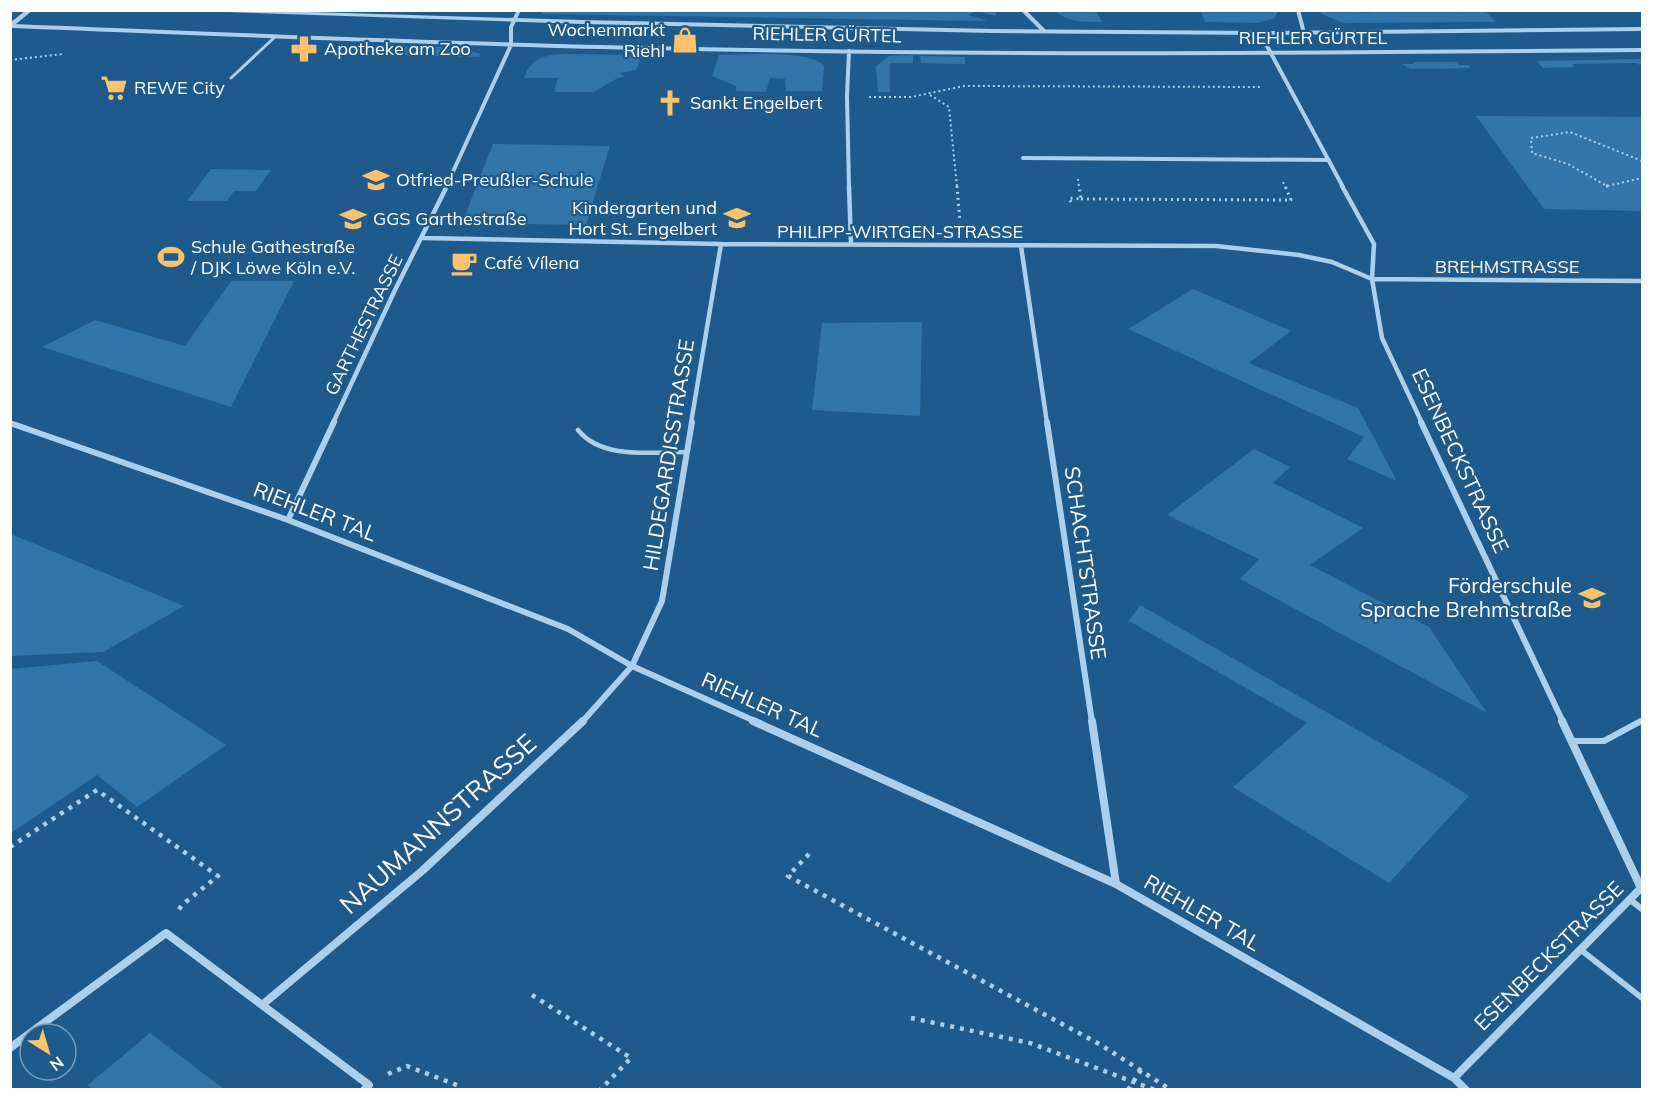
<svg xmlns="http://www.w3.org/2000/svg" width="1653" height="1100" viewBox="0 0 1653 1100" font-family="Mulish,sans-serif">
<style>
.green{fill:#3374a9}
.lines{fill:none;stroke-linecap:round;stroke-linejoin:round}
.path-far2{stroke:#accfec;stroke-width:2;stroke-dasharray:2 3;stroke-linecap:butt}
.path-far1{stroke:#accfec;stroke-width:3;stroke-dasharray:2 4;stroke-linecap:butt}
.path{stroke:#accfec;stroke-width:4.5;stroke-dasharray:4 6;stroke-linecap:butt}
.service-far2{stroke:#accfec;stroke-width:3}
.service-far1{stroke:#accfec;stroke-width:4.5}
.service{stroke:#accfec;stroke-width:6}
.minor-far3{stroke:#accfec;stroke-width:4}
.minor-far2{stroke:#accfec;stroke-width:4.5}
.minor-far1{stroke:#accfec;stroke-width:6}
.minor{stroke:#accfec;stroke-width:8}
.tertiary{fill:#accfec;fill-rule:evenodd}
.labels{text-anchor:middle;stroke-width:4.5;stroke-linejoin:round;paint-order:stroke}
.far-poi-label{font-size:18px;fill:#fff;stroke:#1f5a8c;text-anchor:start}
.far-street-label{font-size:18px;fill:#fff;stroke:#1f5a8c}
.street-label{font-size:21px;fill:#fff;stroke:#1f5a8c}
.poi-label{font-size:21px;fill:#fff;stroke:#1f5a8c;text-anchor:end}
.near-street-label{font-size:26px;fill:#fff;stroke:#1f5a8c}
</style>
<rect width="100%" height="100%" fill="#1f5a8c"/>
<path class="green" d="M543,10H993L996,13V16L976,11L968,15L987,20L980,21L541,14Z
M1322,10L1369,13L1373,10H1453L1464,13L1467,11H1485L1496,22L1344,23L1321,14Z
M1055,11H1096L1102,22C1084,22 1069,23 1055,11Z
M1201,11H1278L1275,18L1258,23L1205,22Z
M373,45L414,47L408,55L367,54Z
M424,47H460L480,54L479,57L415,56Z
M564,54L642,55L636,70L620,73L624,77L616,79L594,92H554L558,78H524C531,58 544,55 564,54Z
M719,55C741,55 811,49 824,66L822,91H786L785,79L770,78L766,92L736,91V86L712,76Z
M913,55V63H890V92H878L876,66L889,56Z
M920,56L965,57V64L921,63Z
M1642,59V66L1636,63L1572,64L1574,67L1543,68L1537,61Z
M1413,62H1456L1459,65H1468L1471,68L1410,69L1402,64H1414Z
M1476,116L1642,117V211L1544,209Z
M493,144L610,146L586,225L462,223Z
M211,169L271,170L256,191H234L227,201H187Z
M231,281H294L231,407L42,347L95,320L185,346Z
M1193,289L1291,331L1249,363L1358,408L1397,481L1347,459L1364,437L1128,329Z
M922,322L920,416L812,410L822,323Z
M1254,449L1290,467L1273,483L1363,528L1310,565L1429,627L1487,713L1240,579L1259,559L1167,515Z
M11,534L184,606L103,652L11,656Z
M1140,605L1436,775L1469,796L1389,883L1233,787L1307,723L1129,621Z
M97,661L226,745L137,807L97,775L11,833V669Z
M150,1033L224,1089L94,1090L88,1085Z"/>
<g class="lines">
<path class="path-far2" d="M10,60L63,54
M930,95L949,107L957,187
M869,97H911L964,86L1262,87
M1642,161L1570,132L1531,138L1532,153L1568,164L1607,186L1642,178
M1078,179L1079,187
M1283,182L1285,187"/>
<path class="path-far1" d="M957,186L960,222
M1606,186H1609
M1081,199L1291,200L1285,186
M1071,202L1069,198L1081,199L1079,186"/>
<path class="path" d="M10,847L97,790L218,876L182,905L178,911
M809,854L788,876L1101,1045L1171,1090
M532,995L631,1058L600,1090
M911,1018L1030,1043L1155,1090
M388,1074L407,1066L462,1087
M1128,1090L1141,1070"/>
<path class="service-far2" d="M231,78L276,36"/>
<path class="service-far1" d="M578,430C602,460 652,452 687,452
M1638,722L1642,720"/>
<path class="service" d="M1572,741H1604L1641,721
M1629,899L1642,909
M1581,950L1642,998"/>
<path class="minor-far3" d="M1023,10L1044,31
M1298,10L1304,33
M11,26C224,34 437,44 650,48C981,56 1311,53 1642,50
M1260,33L1343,187
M849,51L847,96L849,187
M1023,158L1329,160
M446,187L511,45V27L519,10"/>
<path class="minor-far2" d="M849,186L851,244
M1342,186L1374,244L1372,279L1382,338L1422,423
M423,238L721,244L1216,246L1299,255L1332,262L1372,279L1642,281
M1021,246L1047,423
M333,423L395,290L447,186
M691,423L721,244"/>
<path class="minor-far1" d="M1047,422L1092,722
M1421,422L1563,722
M10,423L288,520L568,629L632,666L757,722
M288,520L334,422
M582,722L632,666L662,601L692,422"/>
<path class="minor" d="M753,721L1116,884L1454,1078L1466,1090
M1092,721L1116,884
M10,1048L166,933L262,1005
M1454,1078L1641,888L1562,721
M364,1090L369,1085L262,1005L422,871L583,721"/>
<path class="tertiary" d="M26,10H33L10,29V23Z
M168,10H242L582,20L992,29L1265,31L1642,27V31L1265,35L992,33L582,24Z"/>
</g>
<defs>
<g id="shop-bare" transform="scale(2.07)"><path d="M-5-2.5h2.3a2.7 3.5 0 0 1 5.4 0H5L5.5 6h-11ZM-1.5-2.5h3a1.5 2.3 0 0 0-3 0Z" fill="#fac26c" stroke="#1f5a8c" stroke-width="2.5" paint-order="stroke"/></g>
<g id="pharmacy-bare" transform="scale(2.07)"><path d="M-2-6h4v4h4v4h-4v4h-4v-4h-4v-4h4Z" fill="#fac26c" stroke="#1f5a8c" stroke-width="2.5" paint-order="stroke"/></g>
<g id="supermarket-bare" transform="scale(2.07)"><path d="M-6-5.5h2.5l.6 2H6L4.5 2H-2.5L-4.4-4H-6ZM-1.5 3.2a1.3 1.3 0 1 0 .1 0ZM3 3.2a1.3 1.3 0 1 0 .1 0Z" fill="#fac26c" stroke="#1f5a8c" stroke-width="2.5" paint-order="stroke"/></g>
<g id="church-bare" transform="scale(2.07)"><path d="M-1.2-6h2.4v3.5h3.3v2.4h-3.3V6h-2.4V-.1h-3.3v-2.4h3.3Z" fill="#fac26c" stroke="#1f5a8c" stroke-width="2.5" paint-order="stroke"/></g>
<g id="school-bare" transform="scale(2.07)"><path d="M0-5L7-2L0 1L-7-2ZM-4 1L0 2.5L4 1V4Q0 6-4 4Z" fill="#fac26c" stroke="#1f5a8c" stroke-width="2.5" paint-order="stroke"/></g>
<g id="stadium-bare" transform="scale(2.07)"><path d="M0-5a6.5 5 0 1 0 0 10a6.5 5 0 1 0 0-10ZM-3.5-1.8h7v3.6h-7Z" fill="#fac26c" stroke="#1f5a8c" stroke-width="2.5" paint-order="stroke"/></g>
<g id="cafe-bare" transform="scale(2.07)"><path d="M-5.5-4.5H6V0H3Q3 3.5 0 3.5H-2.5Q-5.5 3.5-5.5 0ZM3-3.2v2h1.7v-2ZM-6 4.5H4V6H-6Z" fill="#fac26c" stroke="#1f5a8c" stroke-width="2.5" paint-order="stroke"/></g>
</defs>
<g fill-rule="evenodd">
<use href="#shop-bare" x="685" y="40"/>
<use href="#pharmacy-bare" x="304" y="49"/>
<use href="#supermarket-bare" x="114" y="88"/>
<use href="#church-bare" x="670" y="103"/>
<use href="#school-bare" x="376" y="180"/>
<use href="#school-bare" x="737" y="218"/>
<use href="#school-bare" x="353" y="219"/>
<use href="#stadium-bare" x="171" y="257"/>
<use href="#cafe-bare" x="464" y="263"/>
<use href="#school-bare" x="1592" y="598"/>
</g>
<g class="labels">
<g class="far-poi-label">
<text x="665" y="36" text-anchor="end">Wochenmarkt<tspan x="665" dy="21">Riehl</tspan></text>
<text x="324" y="55">Apotheke am Zoo</text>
<text x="134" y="94">REWE City</text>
<text x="690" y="109">Sankt Engelbert</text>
<text x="396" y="186">Otfried-Preußler-Schule</text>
<text x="717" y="214" text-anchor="end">Kindergarten und<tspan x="717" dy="21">Hort St. Engelbert</tspan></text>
<text x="373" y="225">GGS Garthestraße</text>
<text x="191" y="253">Schule Gathestraße<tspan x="191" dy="21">/ DJK Löwe Köln e.V.</tspan></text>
<text x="484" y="269">Café Vílena</text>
</g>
<g class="far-street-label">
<text transform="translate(827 35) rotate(1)" y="6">RIEHLER GÜRTEL</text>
<text x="1313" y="44">RIEHLER GÜRTEL</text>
<text x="900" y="238">PHILIPP-WIRTGEN-STRASSE</text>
<text x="1507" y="273">BREHMSTRASSE</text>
<text transform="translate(364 325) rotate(-64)" y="6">GARTHESTRASSE</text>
</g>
<g class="street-label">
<text transform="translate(669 455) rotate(-81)" y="7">HILDEGARDISSTRASSE</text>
<text transform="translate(1460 461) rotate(65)" y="7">ESENBECKSTRASSE</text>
<text transform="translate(315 512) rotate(21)" y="7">RIEHLER TAL</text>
<text transform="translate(1085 563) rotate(82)" y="7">SCHACHTSTRASSE</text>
<text transform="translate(762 705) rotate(24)" y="7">RIEHLER TAL</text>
<text transform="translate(1202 913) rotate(30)" y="7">RIEHLER TAL</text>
<text transform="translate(1549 956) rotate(-45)" y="7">ESENBECKSTRASSE</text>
</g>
<g class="poi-label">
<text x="1572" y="593">Förderschule<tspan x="1572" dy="24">Sprache Brehmstraße</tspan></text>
</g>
<g class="near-street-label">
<text transform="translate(438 824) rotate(-42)" y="9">NAUMANNSTRASSE</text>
</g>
</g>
<rect width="1653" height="1100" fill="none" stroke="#ffffff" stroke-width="24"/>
<g transform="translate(48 1052) rotate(143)"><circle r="28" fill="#1f5a8c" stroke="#799cba" stroke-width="1.5"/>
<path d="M0-4.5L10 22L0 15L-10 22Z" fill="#fac26c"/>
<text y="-9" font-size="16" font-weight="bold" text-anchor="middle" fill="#ffffff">N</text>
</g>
</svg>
